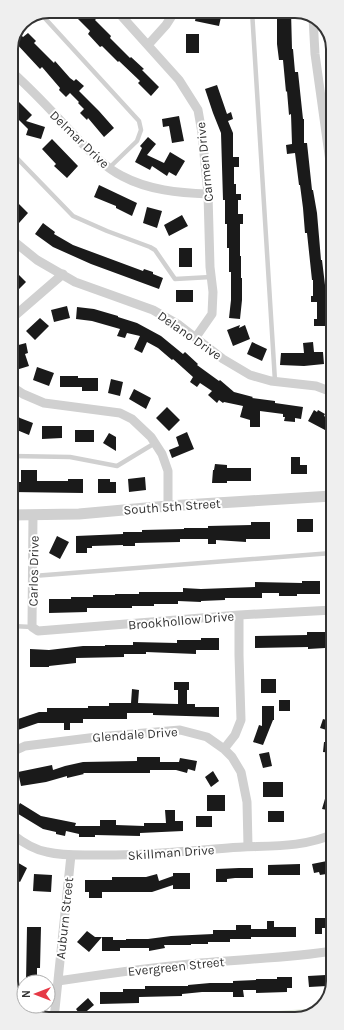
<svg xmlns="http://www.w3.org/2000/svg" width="344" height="1030" viewBox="0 0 344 1030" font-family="Karla,sans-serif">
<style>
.green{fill:#e6ecdf}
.building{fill:#1a1a1a}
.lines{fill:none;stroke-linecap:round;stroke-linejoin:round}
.service{stroke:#d0d0d0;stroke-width:4.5}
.minor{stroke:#d0d0d0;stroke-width:9}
.tertiary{stroke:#d0d0d0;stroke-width:11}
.labels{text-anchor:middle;stroke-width:4;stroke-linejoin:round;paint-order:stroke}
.street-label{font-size:13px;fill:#333;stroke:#fff}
.rim{fill:none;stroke:#333;stroke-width:2}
</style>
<rect width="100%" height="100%" fill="#fff"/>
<path class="green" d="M319,1008L305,1018H185Z"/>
<path class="building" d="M70,11H89L96,19L95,20L111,36L110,38L130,58L131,57L144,69L142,70L159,87L151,96L138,83L140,81L119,61L118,62L102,46L100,47L88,34L90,31Z
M197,11H212L211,15L221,17L219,26L195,21Z
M277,11H291L292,49H293L295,72H298L303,119H304V143H307L312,190H313L317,213L321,260H322L325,285H327V308H330V326H314V319H317V302H311V296H313V280H312L307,233H305L303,208L300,185H299L295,153L287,154L286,145L292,144L291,114L289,115L287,91L286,92L283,60H279L277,44Z
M19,33L23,37L28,33L36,41L34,43L54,63L55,61L70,78L74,81L76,79L84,86L79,91L99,111L114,128L104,137L88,118L87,120L80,113L84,109L78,103L79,102L70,93L66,97L59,90L60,88L42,67L40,69L14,41Z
M186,34H199V53H186Z
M217,85L227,114L231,112L233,119L228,121L233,133V157H239V167H234V184H236V194H241V200H238V214H243V224H240V256H241V278H242V300L240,319L229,318L231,300V272H229V248H227V224H225V200H223L221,133L213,113L205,89Z
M11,94L32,115L26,121L45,127L41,139L26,135L28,129L11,112Z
M179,116L184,141L172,143L169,126L163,127L162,119Z
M148,137L156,144L147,155L164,163L170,152L185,161L176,176L169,172L167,176L152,166L150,170L135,162L142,148L140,146Z
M52,139L78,166L67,178L54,166L56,164L42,149Z
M99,185L137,203L132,216L116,208V206L94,197Z
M16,201L28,213L19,223L11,215V206Z
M147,207L162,211L157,228L143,223Z
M182,215L188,226L169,236L164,225Z
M43,223L55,232L54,234L73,245L143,271L144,269L153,272V274L163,278L159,289L91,264L53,247L35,234Z
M179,248H192V267H179Z
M18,274L26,282L16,292L11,286V280Z
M176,290H193V302H176Z
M67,306L70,318L54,322L51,310Z
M77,307L94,309L118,316V317L137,323L161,336L183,354L185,352L198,364L197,365L219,381L220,380L234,392L253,397L252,398L275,401V403L303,407L301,419L295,418V422L284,421L285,417H283V414L260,411V427H250V420L240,417L243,406L224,402L223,403L219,400L217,403L208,395L212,391L200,383L197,387L190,382L193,377L173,359L172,360L158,348L147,342L142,353L134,349L140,336L127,333L125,338L117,336L120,329L92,321L76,319Z
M40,318L49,326L35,340L26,331Z
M240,325L239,328L245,325L250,339L233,346L227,330Z
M252,342L267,349L262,361L247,354Z
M313,342L314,352H323L324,364L304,366L280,365L281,353H304L303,343Z
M26,343L28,353L25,354L29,366L16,370L11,353V347Z
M37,367L54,373L49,386L33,380Z
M60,376H78V378H98V391H82V387H60Z
M111,379L123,382L120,396L108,393Z
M134,389L151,398L146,409L129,399Z
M167,407L180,420L169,431L156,418Z
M314,410L317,412L318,410L325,414L324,416L331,420L325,430L308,421Z
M12,412L20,418L33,423L29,435L12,428Z
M42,426H62V438L42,439Z
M75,430H94V442H75Z
M187,432L194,449L172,458L169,450L179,446L176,437Z
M109,433L116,437V451L103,443Z
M291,457H300V465H307V474H291Z
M215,464L227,465V468H251V481H227V483H212L213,470H214Z
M21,470H37V481H68V479H83V493L12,492V482H21Z
M145,477L146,490L129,492L128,479Z
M98,479H110V482H116V493H98Z
M297,519H313V532H297Z
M251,522H270V539H246V542L216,540V544H208V539H180V542L135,543V546H123V545L92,546V548H87V553H76V536L123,534V532H142V530L184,529V528H208V526L251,525Z
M57,536L69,542L60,559L49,553Z
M302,581H320V594H297V596H279V593H262V598H225V600L201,601V602L178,601V604H154V606H132V608H87V612L49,613V599H71V597H93V595H115V594H139V592H183V588L201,589L255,587V582L302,583Z
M307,632H325V648L308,649V647L255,648V636L307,635Z
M201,638H219V650H196V654L146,652V654H124V657L76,658V663L49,666V667H30V649L49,650L83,646H105V645H133V642L177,643V640H201Z
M261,679H276V693H261Z
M174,682H189V690H187V704H195V707H219V717L153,715V713H127V719H83V723H70V730H64V723H38L12,732V721L39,712H47V708H88V706H109V703H131L132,689L139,690L138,703L178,704V690H174Z
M279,700H290V711H279Z
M262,706H274V720H273L263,745L253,742L259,725L262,726Z
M323,719L333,722V732L320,728Z
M324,742H333V753L323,752Z
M269,752L272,766L263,768L259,754Z
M137,757H160V762H179L180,758L197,761L195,771L188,769L187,773L176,770H150V773H83L84,774L67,778V776L46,782L21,786L18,772L52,765L53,770L65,766L83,762L137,761Z
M325,765H333V811L322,809L329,785H325Z
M213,771L219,781L211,787L205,777Z
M263,782H283V797H263Z
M207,795H225V811H207Z
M20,803L41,816L76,823L75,826H100V820H116V825L144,826V823H166L165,810H175V821H183V831L140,833V836L95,835V837H79V834L66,831L65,836L56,834V832L43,829L15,812Z
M268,811H284V822H268Z
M196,816H212V827H196Z
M332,860L333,873L320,875L319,872L314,873L312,864Z
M15,861L27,868L20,882L12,877V867Z
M300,864V875H268V865Z
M239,868H253V878H235L227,879V882H216V869Z
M173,873H190V889H173V885L152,892H102V898H89V892H85V880H112V877H146L157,874L159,881L173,876Z
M34,874L52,875L51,892L33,891Z
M315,918H331V928H322V934H315Z
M267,921H274V927H296V937H251V939H230V942H208V944H191V945H164L165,948L149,951V948H120V951H102V937H113V940H126V939H148L171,936L213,934V930H236V925H251V929H267Z
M27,927H41L40,968H37V982H26Z
M87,931L95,937H102L89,952L77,942Z
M326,975L327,986L309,987L308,976Z
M277,977H292V988H287V992L256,993V990H243L244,997H233V992H202L182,994V996L139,997V1003L100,1004V992H123V989H145V986H188V985L210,983H233V981L256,980V979H277Z
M88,998L94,1005L81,1016L76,1009Z"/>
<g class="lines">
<path class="service" d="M252,11L275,381
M41,14L139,121L141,130L137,141L109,168
M11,152L73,216L107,231L150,247L155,250L175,279L211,277
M12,456L70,457L117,466L155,443
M33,576L332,553
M12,626L32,627"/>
<path class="minor" d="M117,11L179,80L198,110L202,133L208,194L210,267L213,292L212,314L196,337
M313,17L315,54L332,176
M148,45L166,25L175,11
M11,71C32,90 52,111 71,132C86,147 102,166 122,176C148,190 179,193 208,194
M11,239L37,260L75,282L153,310L179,325L223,359L250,375L271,381L316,386L332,392
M11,319L63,274
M11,386L23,394L44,403L120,413L132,419L151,437L162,454L168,471V506
M33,515L32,627L38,631L239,615L333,610
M224,749L235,735L241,720L239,655V615
M12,752L25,746L97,737L180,730L207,737L224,749L232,757L241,772L247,802L248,846
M12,834C22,842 35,850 47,852C64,856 81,855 98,855C142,856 185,851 228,848C263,845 301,849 333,834
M58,981C105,974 152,967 200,963C244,959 289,958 333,951
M54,1019L71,855"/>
<path class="tertiary" d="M12,515L79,514L168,506L332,496"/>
</g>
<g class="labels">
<g class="street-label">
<text transform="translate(80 139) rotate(44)" y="5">Delmar Drive</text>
<text transform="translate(204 162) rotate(-96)" y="5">Carmen Drive</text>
<text transform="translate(190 335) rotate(35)" y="5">Delano Drive</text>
<text transform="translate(172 506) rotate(-4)" y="5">South 5th Street</text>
<text transform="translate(33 571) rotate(-89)" y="5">Carlos Drive</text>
<text transform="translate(181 620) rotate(-5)" y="5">Brookhollow Drive</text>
<text transform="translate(135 734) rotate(-4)" y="5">Glendale Drive</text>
<text transform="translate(171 852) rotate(-4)" y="5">Skillman Drive</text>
<text transform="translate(64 918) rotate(-84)" y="5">Auburn Street</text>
<text transform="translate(176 966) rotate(-6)" y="5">Evergreen Street</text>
</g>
</g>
<path d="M0 0H344V1030H0ZM49 18H295A31 31 0 0 1 326 49V981A31 31 0 0 1 295 1012H49A31 31 0 0 1 18 981V49A31 31 0 0 1 49 18Z" fill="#efefef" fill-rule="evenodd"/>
<path class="rim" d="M49 18H295A31 31 0 0 1 326 49V981A31 31 0 0 1 295 1012H49A31 31 0 0 1 18 981V49A31 31 0 0 1 49 18Z"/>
<g transform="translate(36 994) rotate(270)"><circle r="19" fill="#ffffff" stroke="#adadad"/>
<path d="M0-3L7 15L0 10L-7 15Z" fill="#e63946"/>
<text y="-6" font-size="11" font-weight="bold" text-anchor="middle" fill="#333333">N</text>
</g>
</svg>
